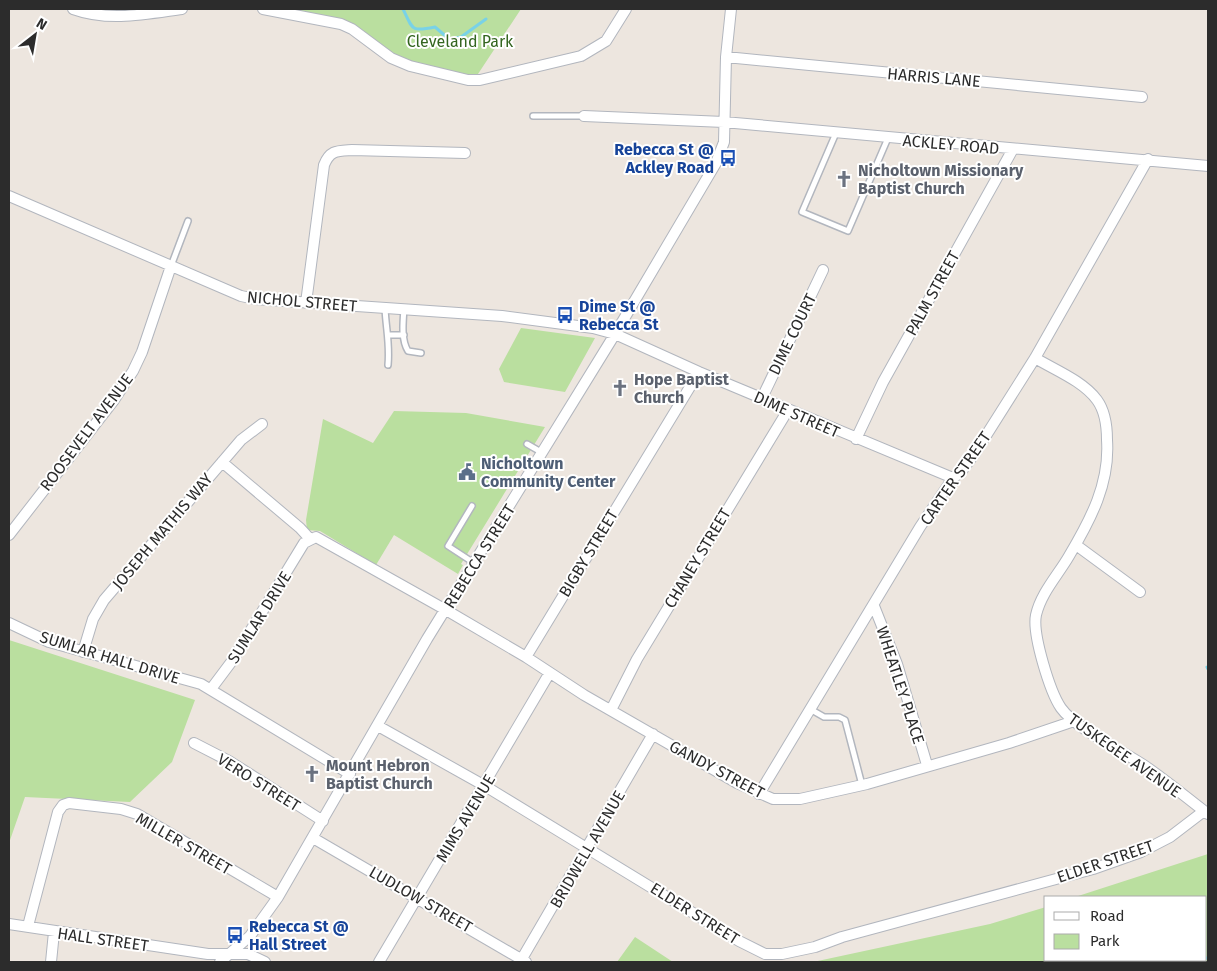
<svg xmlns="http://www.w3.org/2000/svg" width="1217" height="971" viewBox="0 0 1217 971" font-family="'Fira Sans',sans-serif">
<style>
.green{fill:#badf9f}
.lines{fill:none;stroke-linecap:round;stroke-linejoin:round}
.stream{stroke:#79d2e7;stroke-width:3}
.lane-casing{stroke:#b2b6be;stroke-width:8}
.street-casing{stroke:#b2b6be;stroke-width:12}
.lane{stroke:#fff;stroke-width:5}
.street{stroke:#fff;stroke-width:10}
.labels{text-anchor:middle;stroke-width:4;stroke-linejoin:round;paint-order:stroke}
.park-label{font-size:16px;fill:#33651f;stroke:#fff}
.street-label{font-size:16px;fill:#2c2c2c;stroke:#fff}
.transit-label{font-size:16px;font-weight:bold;fill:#164399;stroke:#fff;text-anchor:start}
.worship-label{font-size:16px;font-weight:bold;fill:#5b616d;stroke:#fff;text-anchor:start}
.service-label{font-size:16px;font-weight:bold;fill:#4e5e75;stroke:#fff;text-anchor:start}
</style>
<rect width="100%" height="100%" fill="#ede6df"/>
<path class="green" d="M284,9H521L476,77L436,71L396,59L351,24Z
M521,328L595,338L565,392L504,382L499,369Z
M394,411L466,413L545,427L461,564L463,565L458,574L394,535L376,565L320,531L307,530L306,520L323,419L373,443Z
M9,640L195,700L172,762L130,802L25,797L9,843Z
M1208,854V962H813L990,924L1046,907V960H1206V897H1075Z
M635,937L673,962H617Z"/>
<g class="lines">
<path class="stream" d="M403,9C413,30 411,32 435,27L449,39L461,37L486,19
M1207,667L1208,669
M1206,958H1208
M1149,962L1156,960"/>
<g class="lane-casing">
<path id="lane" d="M533,116H584
M836,133L802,212L848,231L888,138
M171,266L188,221
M385,308C386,329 390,344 388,365
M404,309C403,322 401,340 408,351L421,353
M389,335H404
M527,444L541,452
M472,506L448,546L474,563
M810,709L824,717H839L845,720L862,785"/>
</g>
<g class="street-casing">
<path id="street" d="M73,9C109,22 146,14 182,9
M263,9L341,24L352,29L391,58L410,66L468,80H480L581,56L606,41L626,9
M726,57L1142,97
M584,116L724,122L1208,166
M9,196L241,296L255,299L502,316L593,328L615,334L699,372L953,478
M306,303L324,165C330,150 337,151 352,150L465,153
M1035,358C1055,370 1083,381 1097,400C1105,411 1107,427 1107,440C1110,483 1091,519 1069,556C1058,575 1041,593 1036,615C1032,634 1050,692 1061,708C1076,729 1123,751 1145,766C1167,781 1187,798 1208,814
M762,398L823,270
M856,439L883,382L1013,149
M222,462L300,528L310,539
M9,535L114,400L133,371L142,352L171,266
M1076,545L1140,592
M874,606L897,664L927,765
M9,623L49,642L201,684L350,774
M83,652L93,619L104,600L241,440L262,424
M526,657L699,372
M211,689L232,661L304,543L316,537L446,610L526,657L584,695L737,783L773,799H800L867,784L1009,743L1074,721
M611,710L637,659L788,410
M378,726L485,786L739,941L765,954H782L815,947L842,937L1093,869L1141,852L1170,837L1204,811
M194,743L229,761L323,821
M759,794L920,527L953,478L961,472L975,453L1035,358L1148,159
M313,838L526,962
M9,924L208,954H248L265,962
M28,926L58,812L63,805L69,803L121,809L137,814L278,897
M51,962L54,932
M220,962L250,936L278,897L427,639L615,334L716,163L724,142L726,57L731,9
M379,962L549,674
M520,962L653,734"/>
</g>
<use href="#lane" class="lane"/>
<use href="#street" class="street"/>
</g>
<defs>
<g id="bus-bare" transform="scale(1.35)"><path d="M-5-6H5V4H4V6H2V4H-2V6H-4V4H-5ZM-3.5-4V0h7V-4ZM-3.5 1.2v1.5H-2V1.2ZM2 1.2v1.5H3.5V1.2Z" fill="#1a4fb4" stroke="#fff" stroke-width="2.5" paint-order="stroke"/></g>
<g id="church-bare" transform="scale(1.35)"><path d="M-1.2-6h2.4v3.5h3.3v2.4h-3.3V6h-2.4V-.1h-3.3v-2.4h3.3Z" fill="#6b7280" stroke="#fff" stroke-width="2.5" paint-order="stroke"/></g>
<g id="civic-bare" transform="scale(1.35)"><path d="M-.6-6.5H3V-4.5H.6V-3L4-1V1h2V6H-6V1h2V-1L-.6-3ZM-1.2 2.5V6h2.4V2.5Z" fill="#5c6f8a" stroke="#fff" stroke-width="2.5" paint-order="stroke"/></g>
</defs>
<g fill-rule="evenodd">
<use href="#bus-bare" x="728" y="158"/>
<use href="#church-bare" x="844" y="179"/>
<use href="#bus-bare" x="565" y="315"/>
<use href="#church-bare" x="620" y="388"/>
<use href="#civic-bare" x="467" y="472"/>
<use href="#church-bare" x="312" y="774"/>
<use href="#bus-bare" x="235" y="935"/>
</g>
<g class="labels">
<g class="park-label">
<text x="460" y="47">Cleveland Park</text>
</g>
<g class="street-label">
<text transform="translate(934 77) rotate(5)" y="6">HARRIS LANE</text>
<text transform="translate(951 144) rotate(5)" y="6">ACKLEY ROAD</text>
<text transform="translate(932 293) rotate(-61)" y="6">PALM STREET</text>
<text transform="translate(302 301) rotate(5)" y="6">NICHOL STREET</text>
<text transform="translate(792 334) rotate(-64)" y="6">DIME COURT</text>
<text transform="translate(797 414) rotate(24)" y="6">DIME STREET</text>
<text transform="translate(86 432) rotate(-53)" y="6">ROOSEVELT AVENUE</text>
<text transform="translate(955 478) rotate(-55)" y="6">CARTER STREET</text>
<text transform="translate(162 531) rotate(-50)" y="6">JOSEPH MATHIS WAY</text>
<text transform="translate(588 553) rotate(-59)" y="6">BIGBY STREET</text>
<text transform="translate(479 556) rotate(-58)" y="6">REBECCA STREET</text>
<text transform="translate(697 558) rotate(-59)" y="6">CHANEY STREET</text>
<text transform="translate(259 617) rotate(-58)" y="6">SUMLAR DRIVE</text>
<text transform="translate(110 657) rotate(17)" y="6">SUMLAR HALL DRIVE</text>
<text transform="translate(901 685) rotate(72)" y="6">WHEATLEY PLACE</text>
<text transform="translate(1125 755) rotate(35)" y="6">TUSKEGEE AVENUE</text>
<text transform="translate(717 769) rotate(28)" y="6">GANDY STREET</text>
<text transform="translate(259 782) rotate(32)" y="6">VERO STREET</text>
<text transform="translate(465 818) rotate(-59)" y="6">MIMS AVENUE</text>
<text transform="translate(184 843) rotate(30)" y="6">MILLER STREET</text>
<text transform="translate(587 849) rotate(-60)" y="6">BRIDWELL AVENUE</text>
<text transform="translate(1105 861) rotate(-19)" y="6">ELDER STREET</text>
<text transform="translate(421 899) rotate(30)" y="6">LUDLOW STREET</text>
<text transform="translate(695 913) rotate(32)" y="6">ELDER STREET</text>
<text transform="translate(103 939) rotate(8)" y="6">HALL STREET</text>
</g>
<g class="transit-label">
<text x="714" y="155" text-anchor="end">Rebecca St @<tspan x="714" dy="18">Ackley Road</tspan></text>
<text x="579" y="312">Dime St @<tspan x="579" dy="18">Rebecca St</tspan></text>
<text x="249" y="932">Rebecca St @<tspan x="249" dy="18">Hall Street</tspan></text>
</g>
<g class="worship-label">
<text x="858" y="176">Nicholtown Missionary<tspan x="858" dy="18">Baptist Church</tspan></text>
<text x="634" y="385">Hope Baptist<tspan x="634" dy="18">Church</tspan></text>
<text x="326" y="771">Mount Hebron<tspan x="326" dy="18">Baptist Church</tspan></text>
</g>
<g class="service-label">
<text x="481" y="469">Nicholtown<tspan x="481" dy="18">Community Center</tspan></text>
</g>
</g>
<rect width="1217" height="971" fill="none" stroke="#2c2c2c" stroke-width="20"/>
<rect x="1044" y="896" width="162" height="65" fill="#ffffff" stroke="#ababab"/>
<rect x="1054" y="912" width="25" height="8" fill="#ffffff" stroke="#ababab"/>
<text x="1090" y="921" font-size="15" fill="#2c2c2c">Road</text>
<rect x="1054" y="934" width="25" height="15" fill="#badf9f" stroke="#ababab"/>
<text x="1090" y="946" font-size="15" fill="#2c2c2c">Park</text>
<g transform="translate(35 35) rotate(31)" stroke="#ffffff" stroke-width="4" paint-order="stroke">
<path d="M0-4L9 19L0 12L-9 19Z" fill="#2c2c2c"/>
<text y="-8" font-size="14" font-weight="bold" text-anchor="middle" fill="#2c2c2c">N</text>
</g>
</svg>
